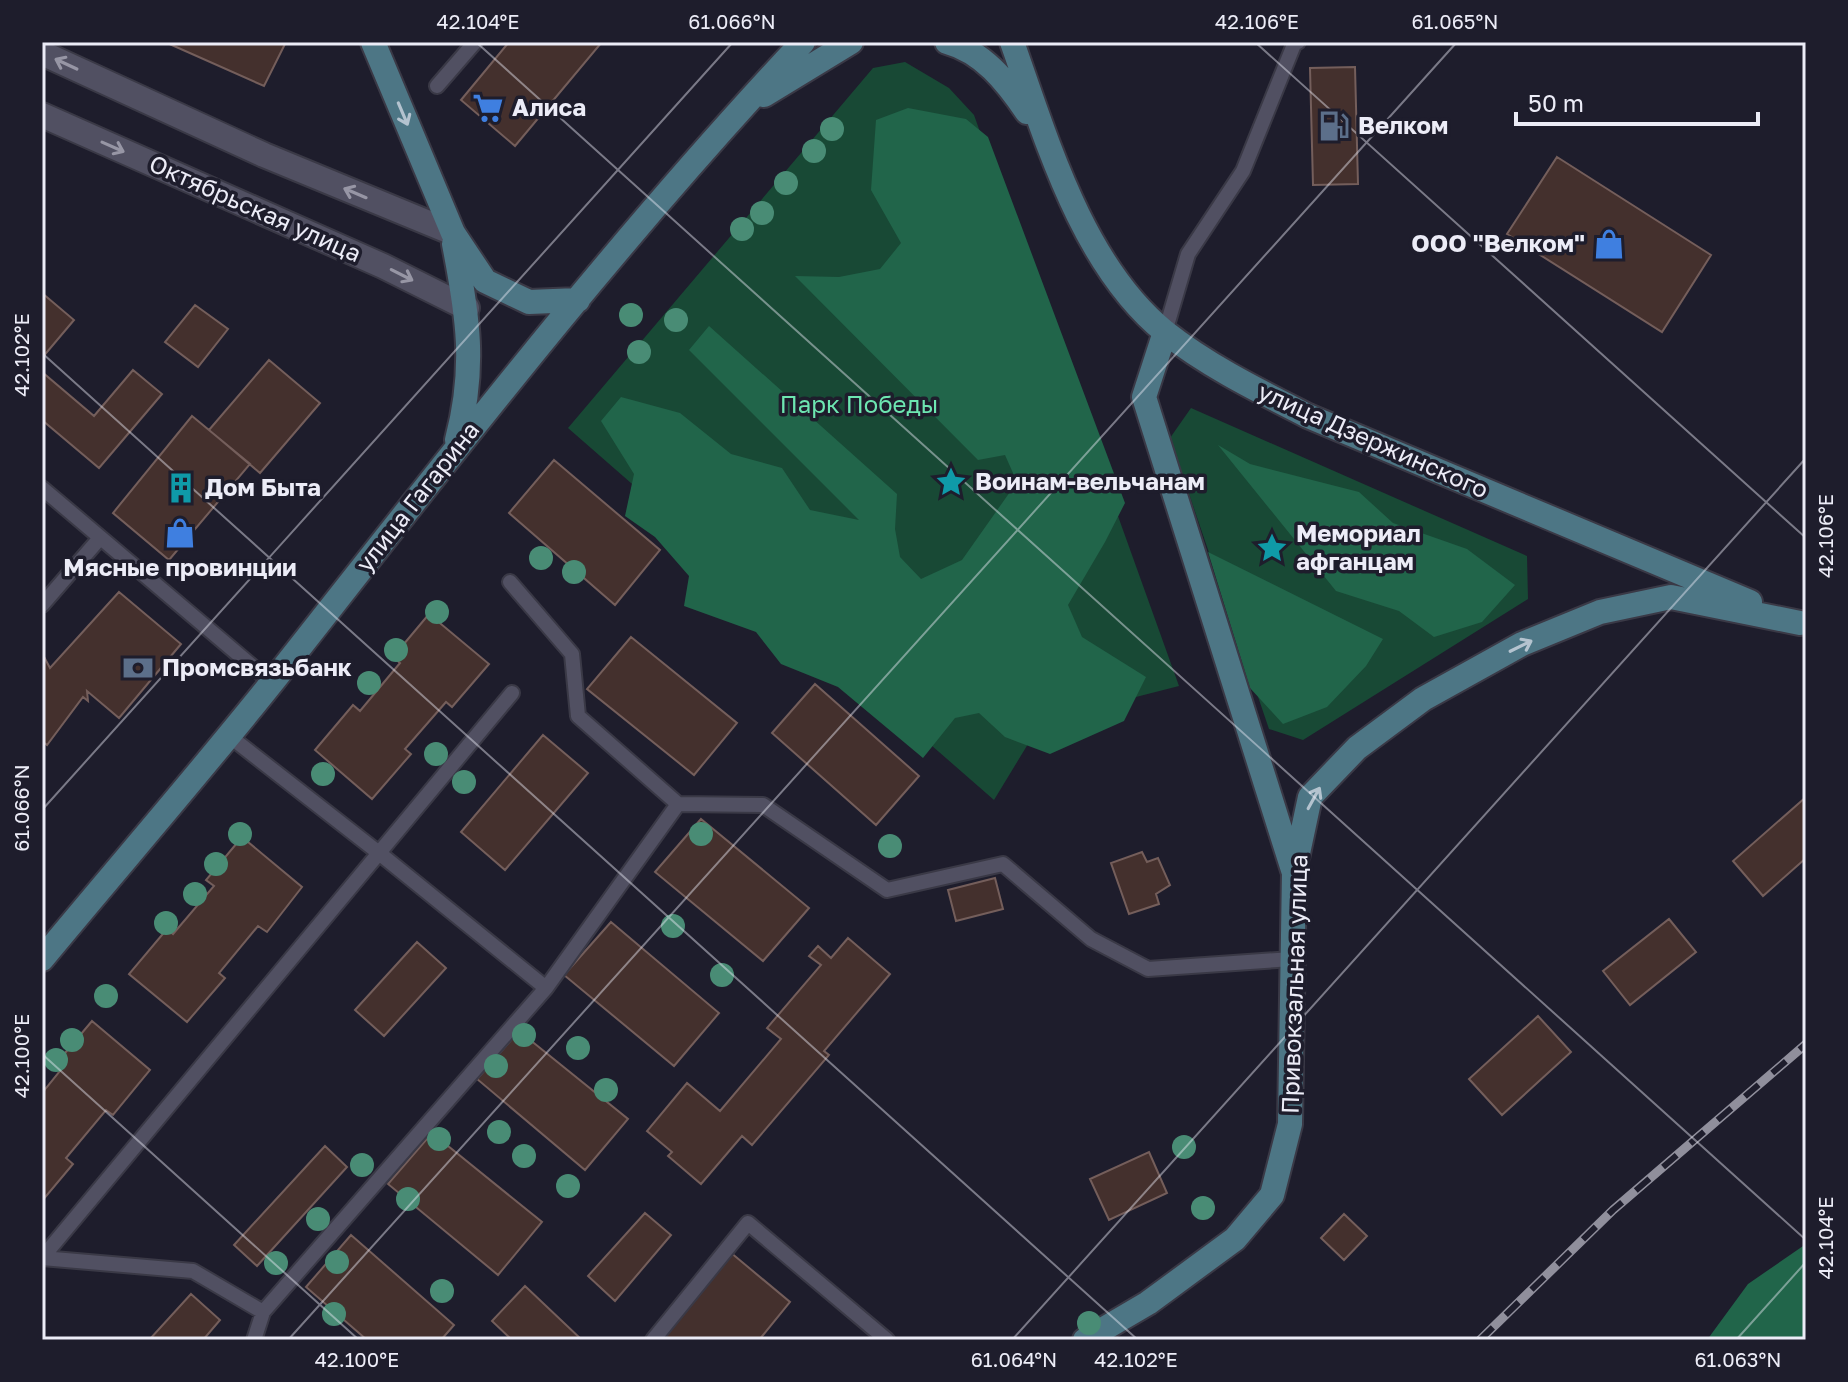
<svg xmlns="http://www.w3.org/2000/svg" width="1848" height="1382" viewBox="0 0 1848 1382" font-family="'Golos Text',sans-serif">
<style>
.green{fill:#184935}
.forest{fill:#21654a}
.building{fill:#44302d;stroke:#745e5b;stroke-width:2}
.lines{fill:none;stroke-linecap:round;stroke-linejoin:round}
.lane-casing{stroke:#3a3946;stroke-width:18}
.street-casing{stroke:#3a3946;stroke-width:28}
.secondary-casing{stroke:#3a3946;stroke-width:28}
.lane{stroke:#515062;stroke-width:14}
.street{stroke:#515062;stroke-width:24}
.secondary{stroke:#4d7685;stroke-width:24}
.rail-casing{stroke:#908f9c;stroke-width:9}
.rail{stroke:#1e1d2c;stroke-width:6;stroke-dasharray:18;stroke-linecap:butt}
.tree{fill:#498c75}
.oneway{stroke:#9796a5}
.oneway2{stroke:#b4c3cf}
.ticks{fill:none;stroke:#ececf7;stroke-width:2;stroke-opacity:0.45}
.labels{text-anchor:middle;stroke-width:7;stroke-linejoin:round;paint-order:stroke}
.poi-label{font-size:24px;font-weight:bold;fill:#ececf7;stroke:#1e1d2c;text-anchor:start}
.street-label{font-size:24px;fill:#ececf7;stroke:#1e1d2c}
.park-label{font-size:24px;fill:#6de6b1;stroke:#1e1d2c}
.neatline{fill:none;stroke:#ececf7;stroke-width:3}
.ticks-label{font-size:20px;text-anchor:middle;fill:#ececf7}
</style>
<rect width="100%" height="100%" fill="#1e1d2c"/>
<path class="green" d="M905,62L949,88L974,115L1179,686L1042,721L994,800L568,428L873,68Z
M1191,408L1527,556L1528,599L1303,740L1269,729L1170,438Z"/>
<path class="forest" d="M908,108L966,119L988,137L1125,503L1105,542L1068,605L1082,637L1146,677L1124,721L1050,754L1005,737L979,713L955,718L923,758L838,687L781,664L756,632L684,606L689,576L655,537L625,516L634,474L601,421L621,397L680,413L731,454L782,468L810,510L859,520L689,350L709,326L897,494L895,529L900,557L921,579L962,560L1017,482L1005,455L978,460L795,276L839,277L880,269L901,243L871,190L876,120Z
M1218,445L1250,464L1359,492L1393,523L1467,549L1515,585L1482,622L1434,637L1399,611L1336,591Z
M1208,552L1383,639L1366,666L1327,707L1283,724L1250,688Z
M1806,1244V1340H1707L1748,1284Z"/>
<path class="building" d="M165,42H286L264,86Z
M509,42H602L515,146L461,100Z
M1355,67L1358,184L1313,185L1310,68Z
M1557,157L1711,255L1662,332L1507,234Z
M42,293L74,320L42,358Z
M195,305L228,329L198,367L165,342Z
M269,360L320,403L260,473L209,430Z
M133,370L162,394L99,468L42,420V372L94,416Z
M192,416L250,464L169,560L113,513Z
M554,460L660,550L615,605L509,513Z
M119,592L181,644L119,718L87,691L88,701L83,697L47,745L42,741V653L50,668Z
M429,614L489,664L452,707L446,702L405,749L411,754L372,799L315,750L353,705L360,711L400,663L393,657Z
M631,637L737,723L694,775L587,689Z
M815,684L919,776L876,825L772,733Z
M543,735L588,773L505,870L461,832Z
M1806,797V858L1763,896L1733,861Z
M701,819L809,908L763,961L655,872Z
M242,837L302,887L267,932L258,926L219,973L225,978L187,1022L129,974L167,929L173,934L214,886L206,880Z
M1142,852L1147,862L1158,858L1170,885L1156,894L1159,904L1129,914L1111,863Z
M995,878L1003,909L956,921L948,890Z
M1669,919L1696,952L1630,1005L1603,971Z
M611,922L719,1013L674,1066L564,975Z
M848,938L890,974L824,1051L829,1055L752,1145L742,1136L701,1184L668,1156L672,1152L647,1131L687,1083L720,1111L781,1039L767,1028L821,965L809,956L818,946L831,958Z
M417,942L446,968L384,1036L355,1010Z
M1538,1016L1571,1052L1502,1115L1469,1079Z
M92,1021L150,1070L113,1115L106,1110L66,1158L73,1164L42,1201V1093L60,1071L54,1066Z
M519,1031L628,1119L585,1170L477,1079Z
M432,1133L542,1222L498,1275L388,1184Z
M325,1146L347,1167L257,1266L234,1245Z
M1149,1152L1167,1193L1109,1220L1090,1179Z
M645,1213L671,1235L615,1301L588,1276Z
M1344,1214L1367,1236L1344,1260L1321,1238Z
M351,1235L454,1325L441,1340H367L306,1287Z
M724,1247L790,1302L759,1340H661Z
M525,1286L582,1340H512L492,1321Z
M191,1294L220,1320L203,1340H149Z"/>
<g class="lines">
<g class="lane-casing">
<path id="lane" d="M437,86L475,42
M1165,332L1188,254L1243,171L1295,42H1298
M42,488L272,683
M510,582L572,654L578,716L678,804L546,988L379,853L42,1258L193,1271L263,1312L546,988
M42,605L100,538
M228,735L379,853L512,693
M678,804L763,805L887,890L1003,864L1091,939L1148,969L1292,959
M254,1340L263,1312
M653,1340L748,1223L887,1340"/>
</g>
<g class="street-casing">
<path id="street" d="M42,53L264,155L453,233
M42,115L383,266L467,308"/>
</g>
<g class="secondary-casing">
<path id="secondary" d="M373,42L453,233L485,281L529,302L578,300
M947,42C983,52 1006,81 1027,112
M1012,42C1046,138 1082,265 1165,332C1208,366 1259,391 1308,416L1750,602
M764,95L851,42
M454,244C468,316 476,368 457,440
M1165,332L1144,397L1293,870
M42,959C119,866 199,774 274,680C445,463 614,243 803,42
M1085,1340L1148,1303L1235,1239L1272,1195L1290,1124L1294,872L1310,797L1357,748L1423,699L1522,644L1600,612L1671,597L1800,623"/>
</g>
<use href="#lane" class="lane"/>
<use href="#street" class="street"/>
<use href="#secondary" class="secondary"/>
<g class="rail-casing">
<path id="rail" d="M1480,1340L1613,1210L1806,1044"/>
</g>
<use href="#rail" class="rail"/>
</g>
<g class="tree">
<circle cx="832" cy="129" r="12"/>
<circle cx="814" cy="151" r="12"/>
<circle cx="786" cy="183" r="12"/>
<circle cx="762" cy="213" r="12"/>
<circle cx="742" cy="229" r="12"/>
<circle cx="631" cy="315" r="12"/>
<circle cx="676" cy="320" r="12"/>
<circle cx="639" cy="352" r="12"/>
<circle cx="541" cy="558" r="12"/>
<circle cx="574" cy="572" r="12"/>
<circle cx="437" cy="612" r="12"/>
<circle cx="396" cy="650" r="12"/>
<circle cx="369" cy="683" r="12"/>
<circle cx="436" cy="754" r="12"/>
<circle cx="323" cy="774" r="12"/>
<circle cx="464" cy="782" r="12"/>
<circle cx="240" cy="834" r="12"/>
<circle cx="701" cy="834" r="12"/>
<circle cx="890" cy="846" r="12"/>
<circle cx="216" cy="864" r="12"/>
<circle cx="195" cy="894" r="12"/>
<circle cx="166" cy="923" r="12"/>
<circle cx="673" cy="926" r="12"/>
<circle cx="722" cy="975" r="12"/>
<circle cx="106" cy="996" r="12"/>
<circle cx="524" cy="1035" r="12"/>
<circle cx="72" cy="1040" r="12"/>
<circle cx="578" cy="1048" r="12"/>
<circle cx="56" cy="1060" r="12"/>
<circle cx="496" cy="1066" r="12"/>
<circle cx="606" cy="1090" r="12"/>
<circle cx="499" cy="1132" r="12"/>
<circle cx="439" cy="1139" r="12"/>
<circle cx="1184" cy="1147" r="12"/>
<circle cx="524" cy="1156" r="12"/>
<circle cx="362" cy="1165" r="12"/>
<circle cx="568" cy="1186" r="12"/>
<circle cx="408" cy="1199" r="12"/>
<circle cx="1203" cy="1208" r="12"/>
<circle cx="318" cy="1219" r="12"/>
<circle cx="337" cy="1262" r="12"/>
<circle cx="276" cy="1263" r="12"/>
<circle cx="442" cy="1291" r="12"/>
<circle cx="334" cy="1314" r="12"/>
<circle cx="1089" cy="1323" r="12"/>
</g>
<defs><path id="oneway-shaft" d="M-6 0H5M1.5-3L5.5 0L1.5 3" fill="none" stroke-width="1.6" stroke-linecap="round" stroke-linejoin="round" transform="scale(2)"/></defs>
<g class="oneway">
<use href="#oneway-shaft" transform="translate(66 64) rotate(-155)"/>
<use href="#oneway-shaft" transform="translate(113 147) rotate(24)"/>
<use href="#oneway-shaft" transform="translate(355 193) rotate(-157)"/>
<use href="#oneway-shaft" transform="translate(402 275) rotate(27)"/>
</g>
<g class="oneway2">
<use href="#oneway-shaft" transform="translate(403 114) rotate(67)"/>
<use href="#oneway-shaft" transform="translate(1521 646) rotate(-26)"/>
<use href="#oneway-shaft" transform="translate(1314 798) rotate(-61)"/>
</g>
<path class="ticks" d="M476,42L1806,1240M1255,42L1806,538M42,353L1138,1340M42,810L733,42M42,1054L359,1340M288,1340L1457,42M1012,1340L1806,458M1736,1340L1806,1262"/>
<defs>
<g id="supermarket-bare" transform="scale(2.4)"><path d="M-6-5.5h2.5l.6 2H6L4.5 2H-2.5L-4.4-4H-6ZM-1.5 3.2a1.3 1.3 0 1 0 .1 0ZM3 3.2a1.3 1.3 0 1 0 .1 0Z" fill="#3f7fe0" stroke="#1e1d2c" stroke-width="2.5" paint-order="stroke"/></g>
<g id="fuel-bare" transform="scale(2.4)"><path d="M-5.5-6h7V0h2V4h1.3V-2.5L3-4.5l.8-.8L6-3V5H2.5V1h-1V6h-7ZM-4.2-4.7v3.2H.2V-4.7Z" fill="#5c6f8a" stroke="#1e1d2c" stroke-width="2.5" paint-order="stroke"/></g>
<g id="shop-bare" transform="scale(2.4)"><path d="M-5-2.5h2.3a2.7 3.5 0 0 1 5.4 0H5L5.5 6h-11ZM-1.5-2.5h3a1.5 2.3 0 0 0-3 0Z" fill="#3f7fe0" stroke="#1e1d2c" stroke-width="2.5" paint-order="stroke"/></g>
<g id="sight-bare" transform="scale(2.4)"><path d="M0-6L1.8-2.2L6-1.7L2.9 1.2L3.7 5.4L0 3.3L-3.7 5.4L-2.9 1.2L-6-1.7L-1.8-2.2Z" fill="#0f9aa8" stroke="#1e1d2c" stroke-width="2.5" paint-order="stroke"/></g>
<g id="building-bare" transform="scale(2.4)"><path d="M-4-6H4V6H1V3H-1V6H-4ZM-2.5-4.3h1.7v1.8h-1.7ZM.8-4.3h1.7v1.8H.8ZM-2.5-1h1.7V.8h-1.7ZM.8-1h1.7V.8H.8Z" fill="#0f9aa8" stroke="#1e1d2c" stroke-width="2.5" paint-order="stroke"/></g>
<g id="bank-bare" transform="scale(2.4)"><path d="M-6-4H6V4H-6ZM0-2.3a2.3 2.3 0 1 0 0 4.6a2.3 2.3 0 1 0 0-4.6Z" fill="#5c6f8a" stroke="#1e1d2c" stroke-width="2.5" paint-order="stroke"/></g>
</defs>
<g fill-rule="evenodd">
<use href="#supermarket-bare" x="488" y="108"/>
<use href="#fuel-bare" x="1334" y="126"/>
<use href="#shop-bare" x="1609" y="244"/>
<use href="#sight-bare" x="951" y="482"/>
<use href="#building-bare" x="181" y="488"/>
<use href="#shop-bare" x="180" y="533"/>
<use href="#sight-bare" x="1272" y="548"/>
<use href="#bank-bare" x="138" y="668"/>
</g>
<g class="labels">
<g class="poi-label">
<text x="512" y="116">Алиса</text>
<text x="1358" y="134">Велком</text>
<text x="1585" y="252" text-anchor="end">ООО "Велком"</text>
<text x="975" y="490">Воинам-вельчанам</text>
<text x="205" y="496">Дом Быта</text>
<text x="1296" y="542">Мемориал<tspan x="1296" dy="28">афганцам</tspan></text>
<text x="180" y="576" text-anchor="middle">Мясные провинции</text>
<text x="162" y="676">Промсвязьбанк</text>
</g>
<g class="street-label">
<text transform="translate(255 209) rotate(24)" y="8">Октябрьская улица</text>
<text transform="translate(1373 441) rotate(24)" y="8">улица Дзержинского</text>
<text transform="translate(418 497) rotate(-52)" y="8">улица Гагарина</text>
<text transform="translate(1295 984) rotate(-88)" y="8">Привокзальная улица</text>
</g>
<g class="park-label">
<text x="859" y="413">Парк Победы</text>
</g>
</g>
<rect width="1848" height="1382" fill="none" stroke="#1e1d2c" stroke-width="88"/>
<path d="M1516 112v12h242v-12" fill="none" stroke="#ececf7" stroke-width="4"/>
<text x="1528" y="112" font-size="24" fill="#ececf7" stroke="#1e1d2c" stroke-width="6" paint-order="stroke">50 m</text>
<rect x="44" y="44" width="1760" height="1294" class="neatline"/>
<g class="ticks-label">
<text x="478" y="29">42.104°E</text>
<text x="732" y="29">61.066°N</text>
<text x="1257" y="29">42.106°E</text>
<text x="1455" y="29">61.065°N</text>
<text transform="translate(22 355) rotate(-90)" y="7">42.102°E</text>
<text transform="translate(1826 536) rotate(-90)" y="7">42.106°E</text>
<text transform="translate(22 808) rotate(-90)" y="7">61.066°N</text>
<text transform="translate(22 1056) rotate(-90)" y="7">42.100°E</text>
<text transform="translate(1826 1238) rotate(-90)" y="7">42.104°E</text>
<text x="357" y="1367">42.100°E</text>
<text x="1014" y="1367">61.064°N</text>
<text x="1136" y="1367">42.102°E</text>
<text x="1738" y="1367">61.063°N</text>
</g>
</svg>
